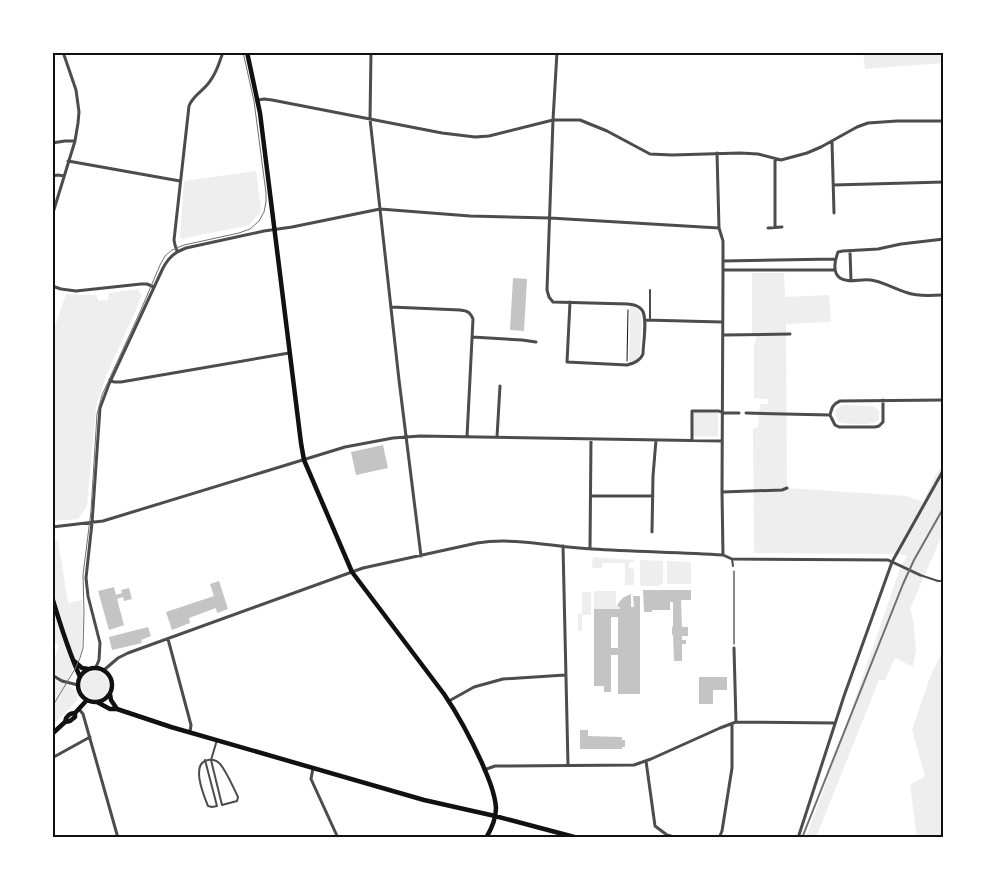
<svg xmlns="http://www.w3.org/2000/svg" width="996" height="890" viewBox="0 0 996 890" font-family="Signika,sans-serif">
<style>
.green{fill:#eee}
.building{fill:#c4c4c4;fill-rule:evenodd}
.lines{fill:none;stroke-linecap:round;stroke-linejoin:round}
.path{stroke:#111;stroke-width:1}
.service{stroke:#4c4c4c;stroke-width:2}
.minor{stroke:#4c4c4c;stroke-width:3}
.secondary{stroke:#111;stroke-width:4.5}
.tram{stroke:#707070;stroke-width:1}
.rail{stroke:#707070;stroke-width:2}
.neatline{fill:none;stroke:#111;stroke-width:2}
</style>
<rect width="100%" height="100%" fill="#fff"/>
<path class="green" d="M863,53H943V63L865,69Z
M256,171L261,209L259,214L249,225L182,239L180,237L184,181Z
M752,273H784L785,297L829,295L831,322L786,324L787,488L906,496L923,502L936,474L943,464V533L910,609L913,620L916,650L913,667L895,658L885,680H879L816,837H806L819,803L901,566L907,556L899,554L754,553L753,429L758,427C758,419 760,412 760,404H768V399L754,398V344L755,343L756,337L752,332Z
M138,289L142,296L104,381L96,408L87,506L78,519L53,521V332L66,294L82,295H96L99,301L108,300L109,293Z
M630,306C638,307 641,312 642,320L640,354C638,360 635,361 629,362Z
M842,405L874,406L879,411C879,414 880,417 878,420C874,426 848,424 841,423C835,419 834,414 837,408Z
M694,412L718,413V437L693,436Z
M58,540L68,603L82,600L83,618L81,654L65,684C73,687 79,692 77,701L53,725L52,664L59,645L52,642L53,541Z
M593,557L634,560V562H629V568L634,569V585H625V563H602V568H592Z
M640,560L663,561V583L659,586H642L640,585Z
M667,561L691,562V584H667Z
M594,591H616V604L620,607V609H594Z
M582,592H591V615H582V631H578V614L582,613Z
M943,641V837H917L910,785L925,776L912,730L930,677L943,650Z
M81 685a14 14 0 1 1 28 0a14 14 0 1 1-28 0Z"/>
<path class="building" d="M513,278L527,279L524,331L510,330Z
M383,445L388,468L356,475L351,452Z
M219,581L228,609L217,613L216,608L189,618L190,623L172,630L166,612L214,596L210,584Z
M114,587L116,595L122,593L121,590L129,588L132,599L124,601L123,597L117,599L124,625L109,630L98,591Z
M643,590H691V600H681L682,627H688V636H682V640H686V644H682V661H674L673,635H672V627H673V602H670V610H652V612H644Z
M631,594V607H634L633,596H640V694H618V655H611V692H604V686H594V609H620V607H618V604L620,601L624,597ZM611,617H618V648H611Z
M148,627L151,636L141,640L142,643L112,650L109,637Z
M699,677H727V690H713V704H699Z
M580,730H588V736L622,737V740H625V747H622V749H580Z"/>
<g class="lines">
<path class="path" d="M627,361L628,310
M734,644V571"/>
<path class="service" d="M650,290V320
M732,559L733,566
M920,575L938,581H944
M205,760L217,806L212,807L208,806C204,796 190,763 208,760C211,759 216,760 219,763C225,768 234,789 238,797L237,801L222,805L211,760L217,740"/>
<path class="minor" d="M371,52L370,119L399,380L421,556
M557,52L553,120L547,290L549,297L553,302L628,304C634,305 638,305 642,310C648,318 643,344 643,354C640,361 634,363 627,365L567,362L570,302
M258,100L264,99L272,100L442,133L475,137L489,136L553,120H580L607,131L650,154L672,155L740,153L758,154L781,160L807,153L821,147L857,127L868,123L897,121H944
M832,142L834,213
M52,143L65,141H75
M717,153L719,228L723,241V270L722,492L723,555
M68,161L180,181
M52,176L58,175L64,176
M833,185L944,182
M52,216L75,141L78,123L79,112L76,90L63,52
M775,227V159
M768,228L782,227
M944,239L901,244L878,249L843,251L838,252C835,260 832,272 840,278C849,284 861,278 871,280C881,281 897,290 908,293C919,297 932,295 944,295
M177,251L175,245L174,240L189,106C192,97 201,92 207,85C215,76 219,64 223,52
M850,251L851,281
M723,261L835,259
M723,270H835
M52,286L61,289L76,291L141,284H147L154,287
M391,307L460,310C468,311 470,312 473,319L467,437
M645,320L722,322
M723,335L790,334
M472,337L522,340L536,342
M110,380L114,382H121L289,353
M746,413L830,415L835,425L839,427H875L879,426L883,422V400
M830,415C832,407 833,404 840,401L944,400
M497,437L500,386
M692,440V411H719L723,413H739
M722,492L782,490L787,488
M591,496H653
M52,527L103,521L345,447L393,438L420,436L722,441
M652,532L653,476L656,440
M563,546L568,765
M590,549L591,439
M168,639L191,725L190,732
M734,648L736,722
M96,667L99,660L100,643L88,596L86,578L92,523L100,408L109,384L163,268C169,257 175,252 186,248L264,231L292,227L380,209L470,216L550,218L719,228
M104,670L118,658L128,653L363,568L477,543C515,537 554,547 592,549C636,552 680,552 723,555L732,559L888,560L920,575
M52,675L62,681L78,685
M449,701L474,687L503,679L565,675
M79,709L83,714L118,838
M52,758L90,737
M646,761L655,826L667,835L678,838
M313,768L311,779L338,838
M484,770L495,766L634,765L651,759L720,728L736,722L835,723
M719,838L722,831L732,768V724
M798,838L844,696L892,562L944,469"/>
<path class="secondary" d="M247,52L260,113L301,443L304,460L352,572L444,694C459,716 471,739 482,763C488,777 495,793 496,808C496,819 492,828 486,838
M52,597C60,624 69,652 80,677
M74,661L82,668L88,669
M78 685a17 17 0 1 1 34 0a17 17 0 1 1-34 0Z
M110,694L111,700L117,709
M97,702L110,709H117L171,727L424,800L495,816L578,838
M65,722C66,716 69,713 75,713
M52,734L65,722L70,721L75,717V713L87,700"/>
<path class="tram" d="M52,707L75,669L80,658L83,648L84,613L83,575L91,511L97,414L102,395L140,312L160,265L165,256L172,250L184,245L239,233L250,229L259,221L264,212L266,202V193L254,101L243,52"/>
<path class="rail" d="M802,838L903,584L914,560L944,507"/>
</g>
<rect width="996" height="890" fill="none" stroke="#ffffff" stroke-width="108"/>
<rect x="54" y="54" width="888" height="782" class="neatline"/>
</svg>
